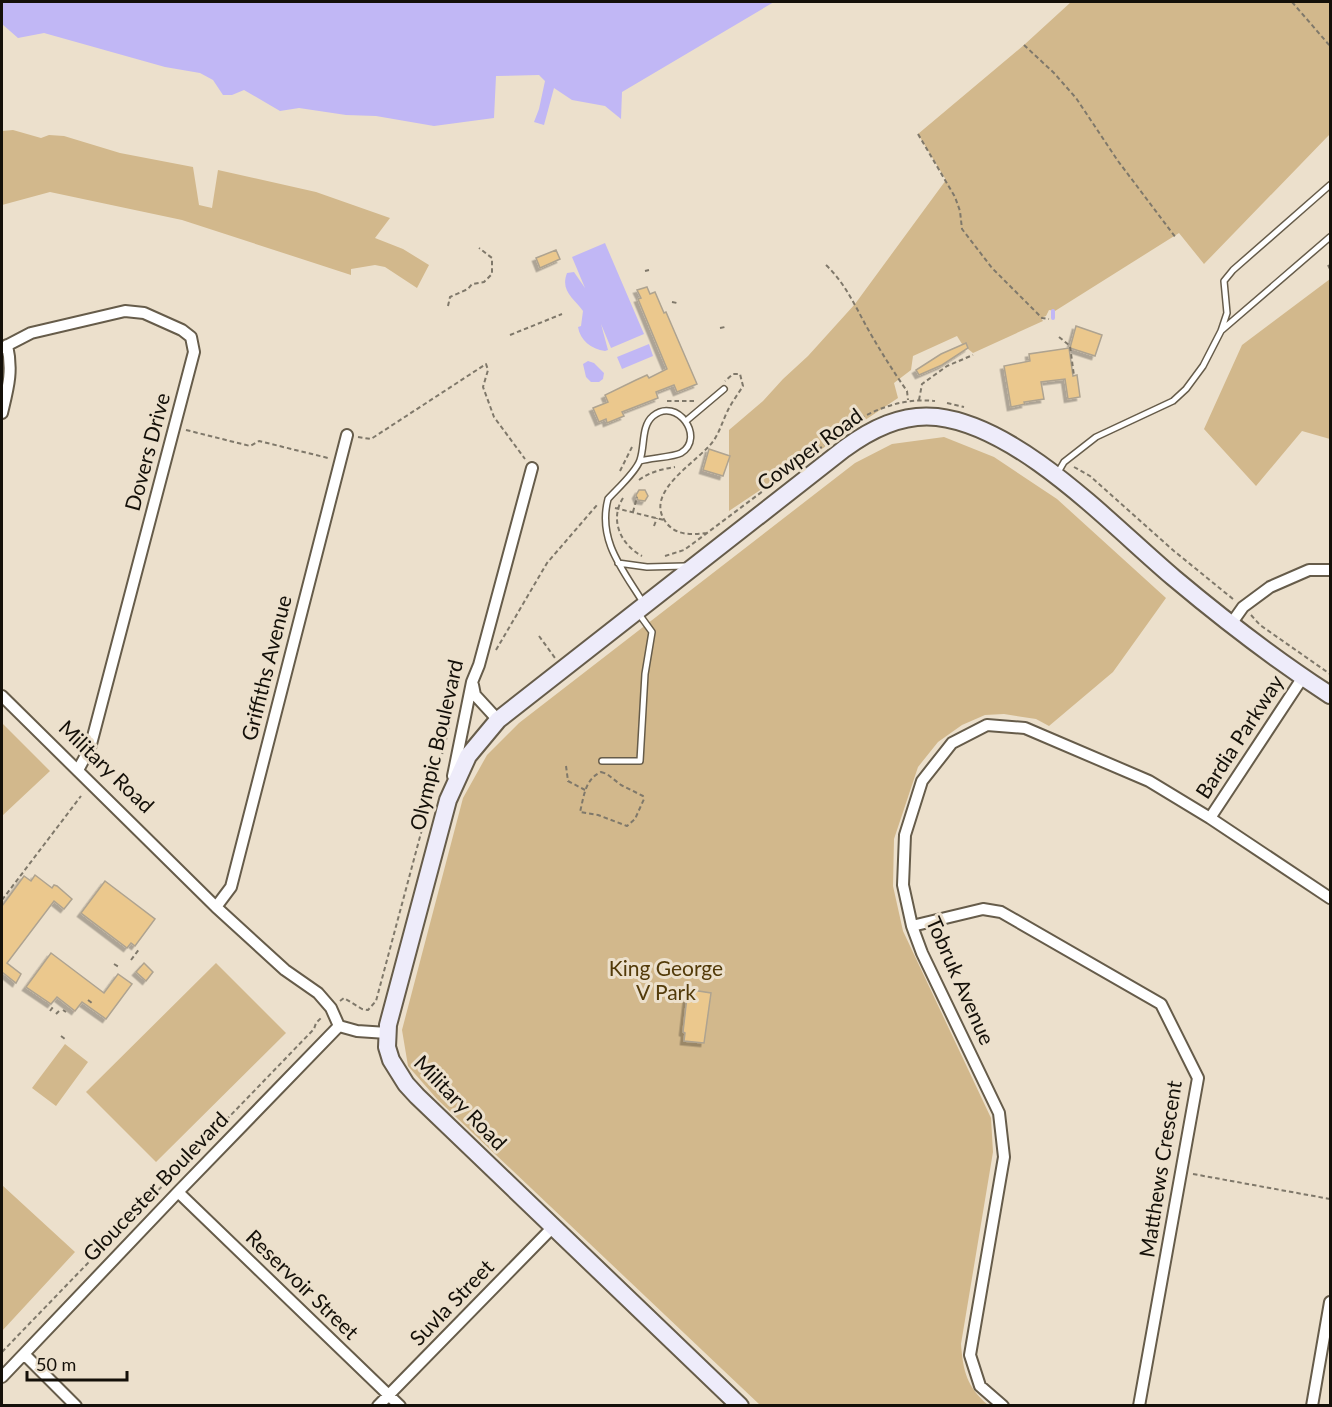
<svg xmlns="http://www.w3.org/2000/svg" width="1332" height="1407" viewBox="0 0 1332 1407" font-family="Lato,sans-serif">
<style>
.green{fill:#d2b88c}
.water{fill:#c1b7f5}
.lines{fill:none;stroke-linecap:round;stroke-linejoin:round}
.stream{stroke:#c1b7f5;stroke-width:4}
.building{fill:#ebc88d;stroke:#aea390;stroke-width:1.5;filter:url(#shadow)}
.lane-casing{stroke:#665c4a;stroke-width:8}
.street-casing{stroke:#665c4a;stroke-width:14}
.secondary-casing{stroke:#665c4a;stroke-width:20}
.path{stroke:#7f786a;stroke-width:2;stroke-dasharray:4.5 3;stroke-linecap:butt}
.lane{stroke:#fff;stroke-width:5}
.street{stroke:#fff;stroke-width:10}
.secondary{stroke:#eeecfa;stroke-width:16}
.labels{text-anchor:middle;stroke-width:6;stroke-linejoin:round;paint-order:stroke}
.street-label{font-size:21px;fill:#141009;stroke:#ece0cc}
.park-label{font-size:21px;fill:#523a09;stroke:#ece0cc}
</style>
<defs>
<filter id="shadow"><feDropShadow dx="-3.5" dy="3.5" stdDeviation="0" flood-color="#0004"/></filter>
</defs>
<rect width="100%" height="100%" fill="#ece0cc"/>
<path class="green" d="M1071,2H1330V134L1204,264L1179,233L1055,311L1049,310L1046,316L1041,318L1043,321L973,353L962,344L957,336L913,356L911,370L894,383L898,398L729,511V430L763,401L783,379L808,356L855,304L946,180L918,134L1024,45Z
M13,130L41,138L49,135L64,136L120,153L193,167L199,205L212,208L218,170L316,192L390,218L375,238L403,249L429,265L417,288L385,267L375,265L351,269V275L182,220L50,192L2,205V131Z
M1330,279V439L1302,431L1256,486L1204,429L1242,345Z
M944,437L994,457L1057,499L1166,598L1113,672L1049,726L1036,719L1004,714L985,715L962,725L938,742L918,767L894,839L893,886L903,931L991,1118L993,1152L961,1344C963,1371 967,1387 988,1405H760L437,1099L408,1066L402,1030L463,798L487,755L519,723L855,463L892,444Z
M2,723L50,771L2,816Z
M216,963L286,1033L156,1162L86,1092Z
M65,1044L88,1062L56,1106L32,1088Z
M2,1185L75,1252L2,1331Z"/>
<path class="water" d="M2,2H774L622,92L621,119L605,106L572,100L554,88L544,125L534,122L539,109L545,81L539,75L496,76L494,118L434,126L376,116L346,115L299,108L280,111L244,90L232,95H223L213,80L200,73L165,67L44,33L18,38L2,24Z
M605,243L644,334L611,348L601,324L608,350L605,351C591,349 580,340 578,327L581,326L583,311C574,298 560,291 567,273L574,272L585,288L572,257Z
M649,344L653,356L622,369L617,357Z
M588,361L594,363L604,373L603,379L599,382H591L586,377L583,364Z"/>
<g class="lines">
<path class="stream" d="M1053,311V318"/>
</g>
<path class="building" d="M556,250L560,259L540,268L536,258Z
M647,287L650,294L655,292L664,313L666,312L697,384L677,392L674,385L656,392L658,398L622,412L624,416L607,423L606,419L599,422L593,408L608,402L605,395L636,380L647,375L649,378L667,369L638,299L641,298L637,290Z
M1076,326L1102,335L1095,356L1070,348Z
M966,343L968,348L942,365L919,375L916,370L941,354Z
M1069,348L1073,376L1077,375L1080,397L1068,399L1065,379L1041,382L1044,399L1024,402L1025,404L1011,407L1004,366L1030,361L1029,354Z
M709,449L730,456L723,476L703,470Z
M639,490H645L648,496L645,501L638,500L636,495Z
M35,875L52,888L54,885L57,886L72,899L64,909L54,901L7,963L21,974L16,983L2,972V906L24,876L31,881Z
M105,881L155,919L135,946L131,943L127,948L81,913Z
M51,953L104,993L118,974L132,984L106,1019L82,1002L75,1011L57,997L51,1004L26,987Z
M144,963L153,972L146,981L136,972Z
M692,990L711,993L704,1043L684,1041L685,1033L683,1032L687,997L690,998Z"/>
<g class="lines">
<g class="lane-casing">
<path id="lane" d="M1222,330L1330,237
M686,421L724,389
M640,461C650,458 674,457 681,453C706,438 677,396 653,416C641,426 645,446 640,460C636,472 617,489 608,499C597,541 624,571 644,604
M1057,474L1064,462L1096,437L1173,401L1186,389L1203,366L1221,331L1227,313L1224,281L1233,270L1330,185
M618,563L647,567L685,566
M602,761H640L645,674L652,632L639,614"/>
</g>
<g class="street-casing">
<path id="street" d="M2,348L31,333L125,311L144,313L182,330L191,337L194,352L90,748L78,770
M2,413C8,388 13,371 7,345
M1231,624L1243,607L1270,587L1309,570H1330
M473,685L475,695L498,720
M2,696L216,907L285,970L318,993L331,1008L339,1026L357,1031L387,1033
M453,776L472,682L479,665L532,468
M1210,818L1303,677
M216,907L231,887L347,435
M912,926L983,909L1001,912L1161,1004L1198,1078L1139,1406
M178,1192L400,1406
M24,1354L76,1406
M2,1377L178,1192L339,1026
M378,1406L553,1227
M1003,1406L980,1386L970,1355L1004,1157L999,1113L922,953L912,926L903,885L905,835L922,781L952,743L987,725L1025,728L1149,781L1210,818L1330,898
M1312,1406L1330,1302"/>
</g>
<g class="secondary-casing">
<path id="secondary" d="M740,1406L417,1096L406,1084L391,1060L387,1047L388,1025L448,800L468,756L498,720L844,449C871,429 902,413 937,417C1021,427 1111,525 1174,578C1224,620 1276,660 1330,695"/>
</g>
<path class="path" d="M1292,2L1330,46
M1024,45L1054,73L1076,98L1118,161L1176,238
M918,134L955,197L960,211L962,229L992,268L1042,318L1049,319
M826,265C846,284 856,308 869,331C881,352 893,371 907,391L908,400
M1328,265L1330,269
M645,271L649,270
M672,302L677,303
M448,306L450,297L468,289L472,284L484,282L492,274V258L479,248
M720,328L725,327
M510,335L562,314
M1059,337L1070,346L1074,376
M919,400L922,384L947,366L973,355
M667,401H694
M947,403L964,407
M186,430L250,446L259,441L328,458
M358,437L371,439L486,364L488,370L483,387L494,417L525,459
M1074,467L1090,476L1174,551L1233,599
M620,471L632,447
M639,480C650,472 662,469 675,467
M623,498C609,520 621,545 642,556
M615,508L664,520
M633,512L637,497
M654,526L657,518
M707,533C692,535 675,536 665,521C644,490 700,461 714,440C720,431 723,420 728,410C732,402 738,394 743,386L740,374H733L725,381
M665,556L684,550L695,542L859,419C883,406 907,398 935,401
M1251,615L1260,625L1330,674
M539,636L555,658
M496,650L547,563L597,505
M566,766L568,781L585,790
M601,772L607,774L621,785L643,796L644,799L635,819L627,826L598,815L580,812C584,796 585,779 601,772Z
M2,900L81,796
M131,960L140,948
M114,964L119,967
M88,1000L92,1003
M340,1001L344,998L362,1009L368,1010L376,1001L451,721
M63,1010L66,1012
M50,1011L53,1007
M56,1014L59,1011
M61,1036L65,1039
M1193,1174L1330,1199
M2,1352L314,1029L316,1023L322,1017"/>
<use href="#lane" class="lane"/>
<use href="#street" class="street"/>
<use href="#secondary" class="secondary"/>
</g>
<g class="labels">
<g class="street-label">
<text transform="translate(810 450) rotate(-36)" y="7">Cowper Road</text>
<text transform="translate(148 452) rotate(-75)" y="7">Dovers Drive</text>
<text transform="translate(267 668) rotate(-76)" y="7">Griffiths Avenue</text>
<text transform="translate(1240 737) rotate(-57)" y="7">Bardia Parkway</text>
<text transform="translate(437 745) rotate(-77)" y="7">Olympic Boulevard</text>
<text transform="translate(106 767) rotate(44)" y="7">Military Road</text>
<text transform="translate(960 981) rotate(66)" y="7">Tobruk Avenue</text>
<text transform="translate(460 1103) rotate(46)" y="7">Military Road</text>
<text transform="translate(1161 1169) rotate(-81)" y="7">Matthews Crescent</text>
<text transform="translate(156 1187) rotate(-46)" y="7">Gloucester Boulevard</text>
<text transform="translate(302 1285) rotate(44)" y="7">Reservoir Street</text>
<text transform="translate(452 1303) rotate(-46)" y="7">Suvla Street</text>
</g>
<g class="park-label">
<text x="666" y="976">King George<tspan x="666" dy="24">V Park</tspan></text>
</g>
</g>
<rect width="1332" height="1407" fill="none" stroke="#141009" stroke-width="6"/>
<path d="M27 1371v9h100v-9" fill="none" stroke="#141009" stroke-width="3"/>
<text x="36" y="1371" font-size="18" fill="#141009" stroke="#ece0cc" stroke-width="4.5" paint-order="stroke">50 m</text>
</svg>
